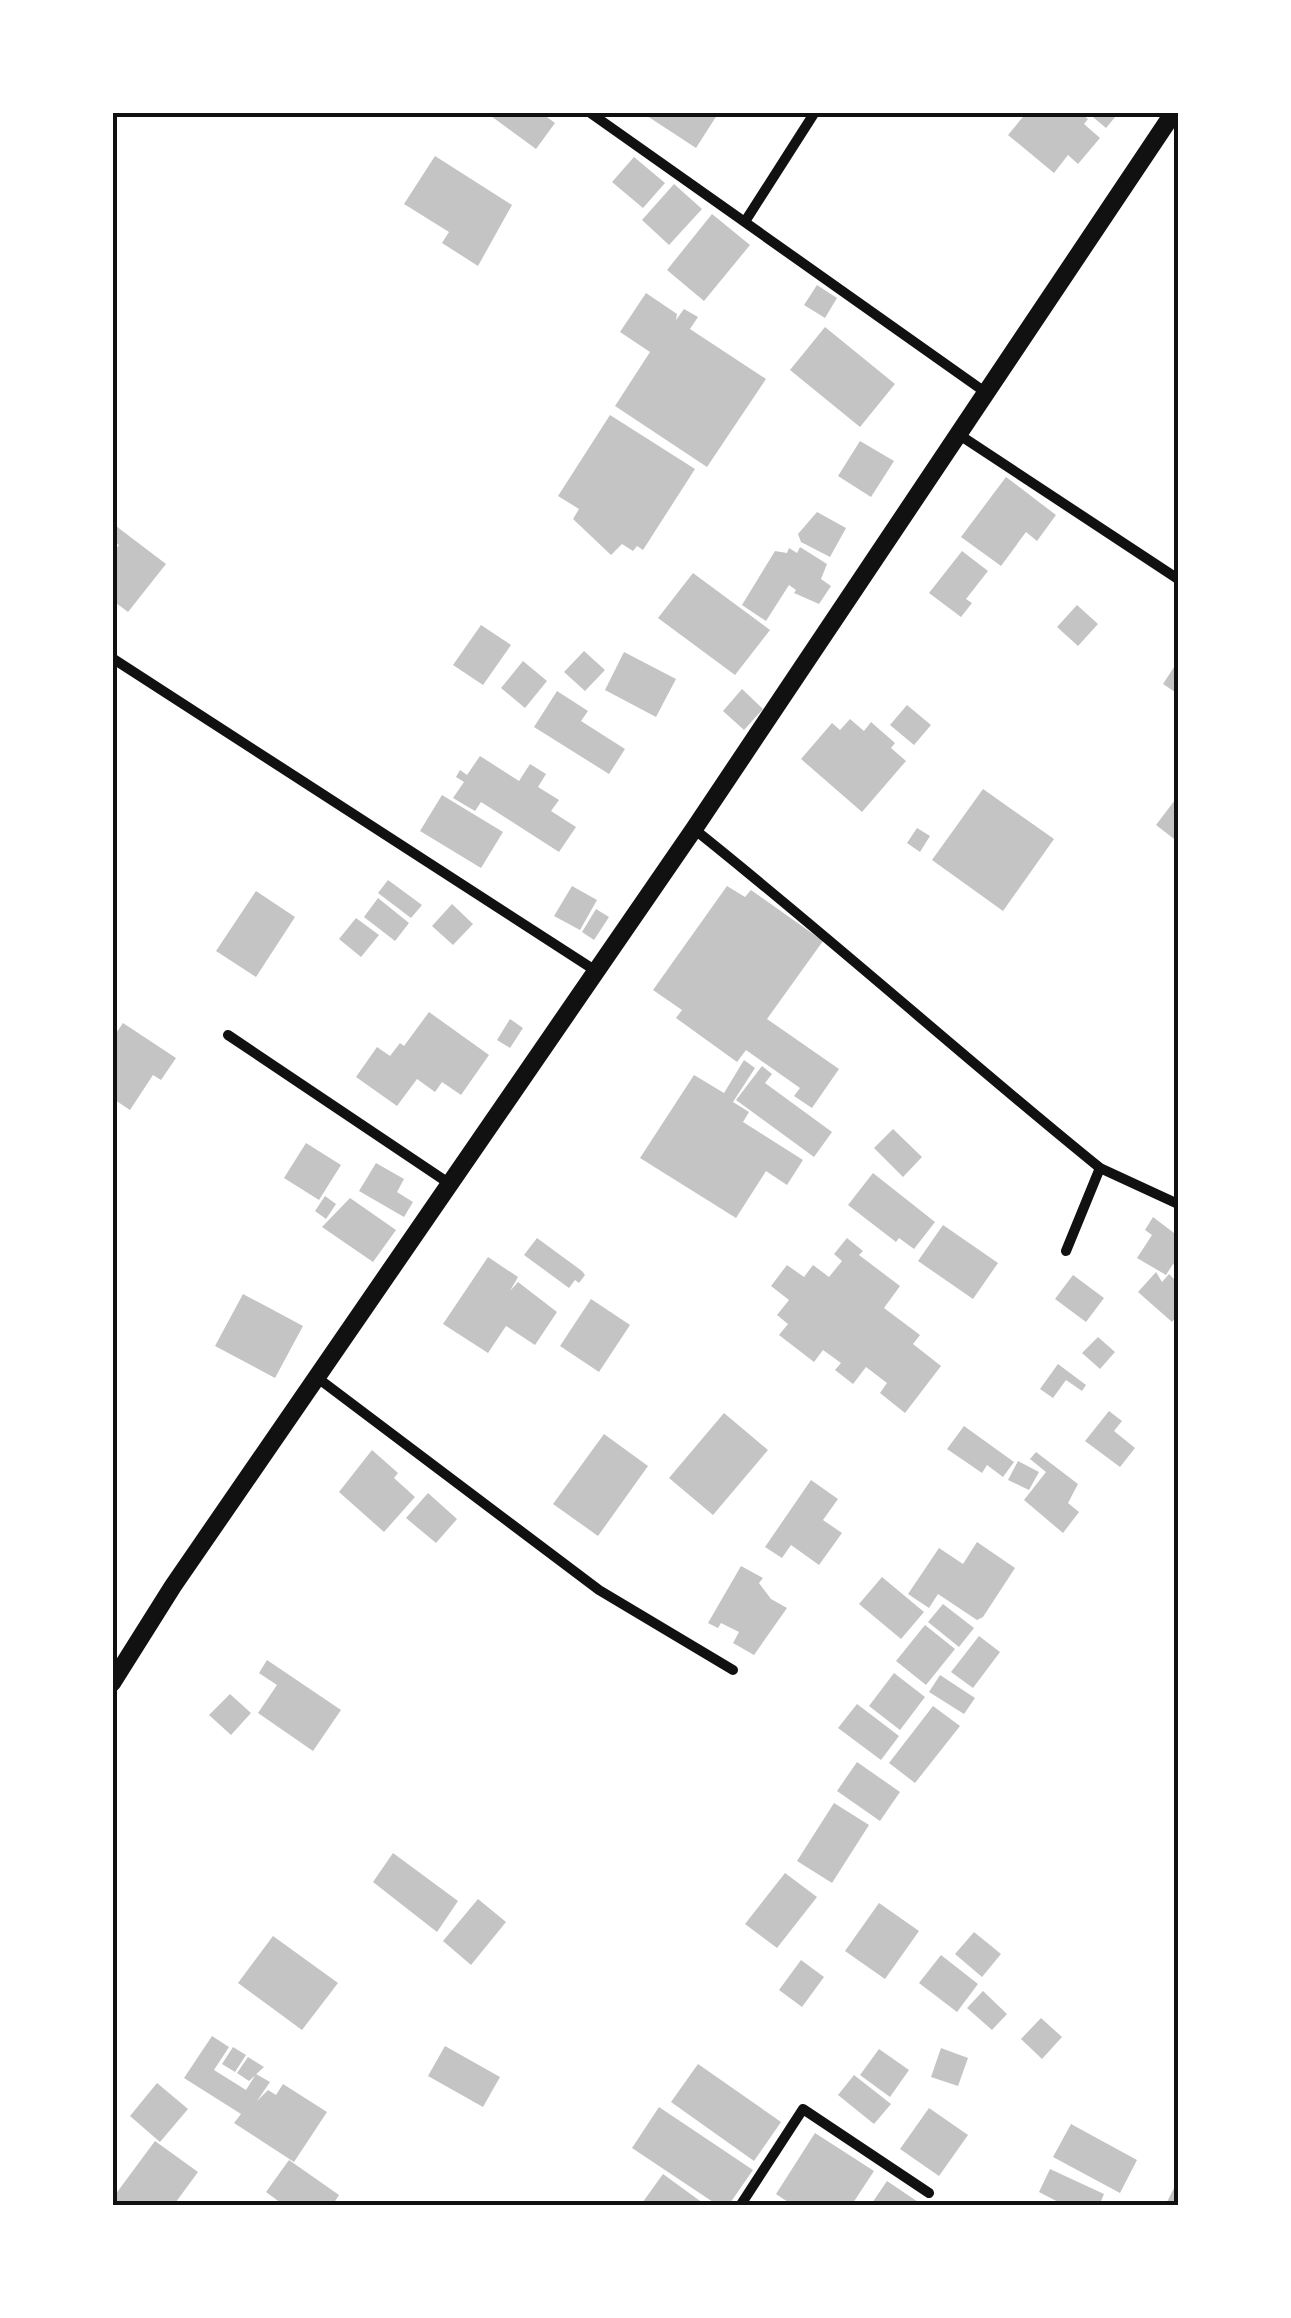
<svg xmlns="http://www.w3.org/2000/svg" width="1291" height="2318" viewBox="0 0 1291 2318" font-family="Manrope,sans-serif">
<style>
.building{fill:#c4c4c4}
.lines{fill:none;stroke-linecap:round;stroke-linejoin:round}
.minor{stroke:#111;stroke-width:10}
.tertiary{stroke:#111;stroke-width:18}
.neatline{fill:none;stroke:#111;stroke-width:4}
</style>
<rect width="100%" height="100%" fill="#fff"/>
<path class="building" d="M493,112H540L555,123L536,149L491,116Z
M641,112H719L696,148Z
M1027,112H1079L1088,119L1084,124L1100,138L1078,164L1068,155L1054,173L1008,135Z
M1087,112H1112L1116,116L1106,128Z
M435,156L512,205L478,266L442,243L449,232L404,204Z
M634,157L665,183L643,208L612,182Z
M674,184L702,209L669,245L642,220Z
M712,214L750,245L704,301L667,270Z
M817,285L837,298L825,318L804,305Z
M646,293L677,314L676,320L684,309L698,317L690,329L766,379L707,467L615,406L650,352L620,332Z
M825,327L895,384L860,427L790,370Z
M610,415L695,469L643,550L637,546L633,551L622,544L611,555L573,519L579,509L558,496Z
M860,441L894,461L871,497L838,476Z
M1006,477L1056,515L1037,541L1026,532L1001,566L961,537Z
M817,512L846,528L830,557L801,542L798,534Z
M112,523L166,564L128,612L112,600V554L119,545L112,540Z
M800,547L827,564L821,579L831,586L819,604L794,593L796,590L789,585L766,621L742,605L775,551L787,553L789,548L797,553Z
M962,551L988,571L966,599L972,603L961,617L929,593Z
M693,573L770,630L735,675L658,618Z
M1077,605L1098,624L1078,646L1057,627Z
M481,625L511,645L483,685L453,665Z
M584,651L605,670L585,691L564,672Z
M624,652L676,679L656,717L605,690Z
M523,661L547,681L525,708L501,688Z
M1176,664L1178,666V694L1163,684Z
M742,689L763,709L744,730L723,711Z
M557,691L588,711L581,721L625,749L609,774L534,727Z
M907,705L931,725L914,745L890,725Z
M850,719L864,731L871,722L895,743L891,748L906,761L862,812L801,759L832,723L840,730Z
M480,756L519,781L530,764L546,774L538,787L559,800L551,811L576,827L559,852L481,802L475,811L453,798L464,782L456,777L460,770L467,775Z
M983,789L1054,839L1003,911L932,860Z
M442,795L503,832L481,868L420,831Z
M1178,796V842L1156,825Z
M917,828L930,836L920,852L907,843Z
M388,880L422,905L411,918L378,893Z
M572,886L597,900L580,930L554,916Z
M727,886L745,897L751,890L823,941L767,1019L839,1069L812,1108L794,1096L800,1088L746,1050L737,1062L676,1018L682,1010L653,990Z
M256,891L295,917L256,977L216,951Z
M378,898L409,923L395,941L364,917Z
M452,904L473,924L453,945L432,926Z
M596,909L609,917L594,940L582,932Z
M356,918L379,935L361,957L339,939Z
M429,1012L489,1055L461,1095L442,1082L435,1092L417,1079L397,1106L356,1077L377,1047L390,1056L400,1043L404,1046Z
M510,1019L523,1028L510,1048L497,1040Z
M123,1023L176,1058L161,1080L153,1075L130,1110L112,1098L117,1072L112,1069V1039Z
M744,1060L755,1068L733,1102L749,1112L743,1122L803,1160L787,1185L766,1171L736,1218L640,1158L694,1075L724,1093Z
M762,1066L772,1074L765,1083L832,1132L814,1157L736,1100Z
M893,1129L922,1157L903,1177L874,1148Z
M306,1143L341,1165L319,1200L284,1178Z
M376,1163L404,1179L397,1192L413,1202L404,1217L359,1191Z
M873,1173L935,1222L914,1249L899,1238L896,1242L848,1205Z
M325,1196L336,1204L326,1219L315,1211Z
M350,1198L396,1230L373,1262L322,1227Z
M1153,1217L1178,1236V1268L1173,1264L1166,1275L1137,1258L1152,1235L1145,1230Z
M943,1225L998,1263L973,1299L918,1261Z
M537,1238L582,1271L585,1275L579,1283L575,1280L569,1288L524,1255Z
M847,1238L863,1251L859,1255L900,1286L884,1308L920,1335L913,1344L941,1366L905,1413L880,1393L887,1383L866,1367L853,1384L835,1370L841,1363L823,1350L814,1362L779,1335L788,1324L777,1315L789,1300L771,1286L787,1265L804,1277L813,1265L829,1277L842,1261L834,1254Z
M488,1257L518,1277L510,1291L518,1282L557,1312L535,1345L506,1326L488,1353L443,1324Z
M1156,1272L1162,1282L1169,1274L1178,1283V1315L1172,1322L1138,1292Z
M1073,1275L1104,1298L1086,1322L1055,1299Z
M243,1294L303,1326L275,1378L215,1346Z
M591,1299L630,1325L599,1372L560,1346Z
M1098,1337L1115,1352L1100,1369L1082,1353Z
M1058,1364L1086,1385L1082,1391L1066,1380L1053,1398L1040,1389Z
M1109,1411L1122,1421L1114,1431L1135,1448L1120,1467L1085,1441Z
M724,1413L768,1450L713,1515L669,1478Z
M964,1426L1014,1462L1003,1477L987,1465L982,1473L947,1449Z
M604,1434L648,1466L598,1536L553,1504Z
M372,1450L398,1473L394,1478L415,1497L384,1532L339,1492Z
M1036,1452L1078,1484L1068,1503L1079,1512L1063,1533L1024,1500L1046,1472L1030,1459Z
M1018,1461L1039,1472L1029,1490L1008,1480Z
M811,1480L838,1499L823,1520L842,1533L819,1565L791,1545L782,1558L765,1547Z
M428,1493L457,1519L436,1543L406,1518Z
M977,1542L1015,1568L983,1617L977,1620L938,1594L929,1608L908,1594L939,1548L963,1564Z
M741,1566L763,1578L759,1583L771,1599L787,1608L754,1655L733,1643L739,1632L721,1623L718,1628L708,1623Z
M882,1577L924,1612L901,1639L859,1604Z
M943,1604L974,1628L959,1647L928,1622Z
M925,1625L955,1649L926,1685L896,1661Z
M979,1636L1000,1652L973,1688L951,1672Z
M267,1660L341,1710L313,1751L258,1713L277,1685L259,1673Z
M894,1673L925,1697L900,1730L869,1706Z
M940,1675L975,1698L964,1714L929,1692Z
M230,1694L251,1713L231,1735L209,1715Z
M857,1704L899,1736L881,1760L838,1728Z
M933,1706L960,1726L915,1783L889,1763Z
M857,1762L900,1792L880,1821L837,1791Z
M834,1803L869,1825L832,1883L797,1861Z
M393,1853L458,1901L437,1932L373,1882Z
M785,1873L817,1897L777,1948L745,1924Z
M478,1899L506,1922L471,1965L443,1941Z
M879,1903L919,1931L885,1979L845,1951Z
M974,1932L1001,1954L982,1977L955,1954Z
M273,1936L338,1983L302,2030L238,1983Z
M941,1955L978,1984L957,2012L919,1983Z
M801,1960L824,1977L802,2007L779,1990Z
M983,1991L1007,2014L992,2030L967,2008Z
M1041,2018L1062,2037L1042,2059L1021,2039Z
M212,2036L229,2047L214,2070L246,2090L256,2074L270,2082L257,2101L268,2090L276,2095L283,2084L327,2112L294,2162L234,2123L241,2114L184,2078Z
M445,2046L500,2077L483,2107L428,2076Z
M233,2047L246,2055L235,2072L222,2064Z
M941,2048L968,2058L958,2086L931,2077Z
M879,2049L909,2070L890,2097L860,2075Z
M248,2057L264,2067L249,2081L237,2073Z
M698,2064L781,2122L754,2161L671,2102Z
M854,2075L891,2104L874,2124L838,2095Z
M157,2083L188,2109L160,2142L130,2116Z
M659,2107L753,2170L728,2206H719L632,2148Z
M929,2108L968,2135L939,2176L900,2149Z
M1071,2124L1137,2160L1120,2193L1053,2157Z
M815,2133L874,2171L851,2206H794L776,2194Z
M155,2141L198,2172L173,2206H112V2199Z
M289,2160L339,2195L332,2206H285L266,2192Z
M1050,2169L1104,2194L1099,2206H1066L1039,2192Z
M663,2174L707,2206H640Z
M1178,2180V2206H1165Z
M887,2181L924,2206H870Z"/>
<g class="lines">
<path class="minor" d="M589,112L985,392
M746,220L815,112
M958,434L1178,579
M112,658L596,971
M694,829C832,939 963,1057 1100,1168
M228,1035L450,1184
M1066,1251L1100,1168L1178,1204
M319,1379L599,1590L733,1670
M740,2206L803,2109L929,2193"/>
<path class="tertiary" d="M112,1683L173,1586L694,829L1174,112"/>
</g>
<rect width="1291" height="2318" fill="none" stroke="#ffffff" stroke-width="230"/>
<rect x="115" y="115" width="1061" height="2088" class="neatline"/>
</svg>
